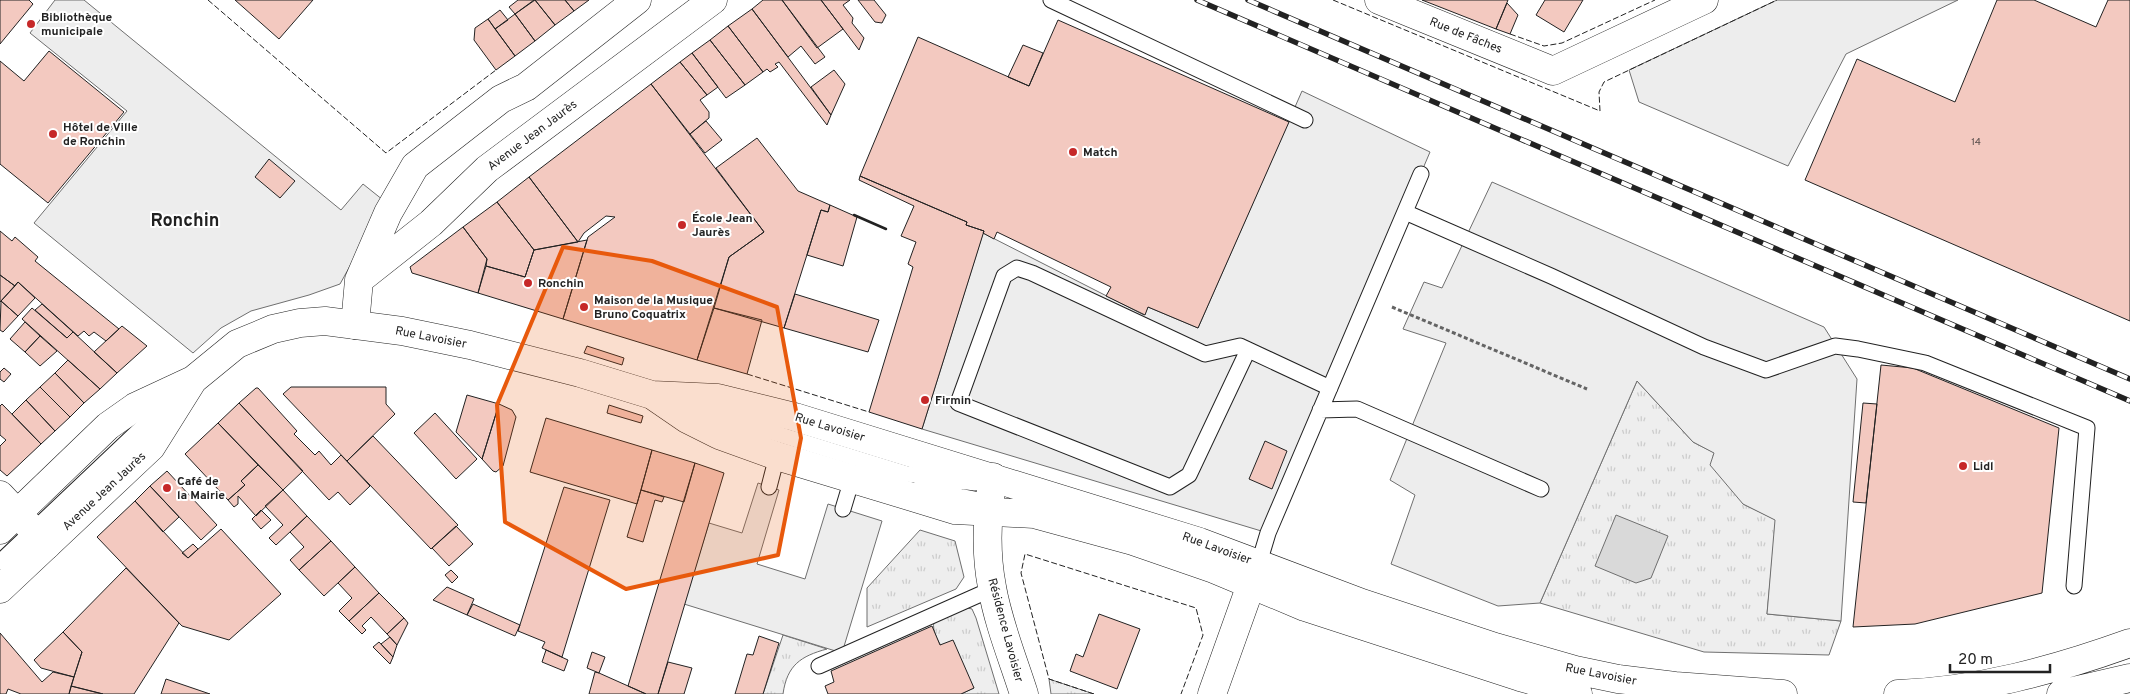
<svg xmlns="http://www.w3.org/2000/svg" width="2130" height="694" viewBox="0 0 2130 694" font-family="Overpass,sans-serif">
<style>
.grass{fill:url(#grass-tufts);stroke:#6f6f6f}
.parking{fill:#ededed;stroke:#6f6f6f}
.water{fill:#d9d9d9;stroke:#6f6f6f}
.building{fill:#f3c9c0;stroke:#222}
.lines{fill:none;stroke-linecap:round;stroke-linejoin:round}
.lane-casing{stroke:#222;stroke-width:17}
.street-casing{stroke:#222;stroke-width:29}
.secondary-casing{stroke:#222;stroke-width:29}
.path{stroke:#646464;stroke-width:3;stroke-dasharray:4 2.5;stroke-linecap:butt}
.lane{stroke:#fff;stroke-width:15}
.street{stroke:#fff;stroke-width:28}
.secondary{stroke:#fff;stroke-width:28}
.rail-casing{stroke:#222;stroke-width:5.5}
.rail{stroke:#fff;stroke-width:4;stroke-dasharray:11;stroke-linecap:butt}
.fence{stroke:#222;stroke-width:1;stroke-dasharray:6 2.5;stroke-linecap:butt}
.wall{stroke:#222;stroke-width:2.5}
.marked{fill:#e8590c;fill-opacity:0.2;stroke:#e8590c;stroke-width:4;stroke-linejoin:round}
.poi-dot{fill:#c62828;stroke:#fff;stroke-width:2}
.labels{text-anchor:middle;stroke-width:4;stroke-linejoin:round;paint-order:stroke}
.number-label{font-size:10px;fill:#564c4a}
.poi-label{font-size:12px;font-weight:bold;fill:#222;stroke:#fff;text-anchor:start}
.street-label{font-size:12px;fill:#222;stroke:#fff}
.district-label{font-size:18px;font-weight:bold;fill:#222;stroke:#fff}
</style>
<defs>
<pattern id="grass-tufts" width="24" height="20" patternUnits="userSpaceOnUse" patternTransform="scale(1.25)"><rect width="24" height="20" fill="#eee"/><path d="M3 7l-1-3M5 7V3M7 7l1-3M15 17l-1-3M17 17v-4M19 17l1-3" fill="none" stroke="#ccc"/></pattern>
</defs>
<rect width="100%" height="100%" fill="#fff"/>
<path class="grass" d="M1637,381L1693,442L1715,453L1743,504L1776,520L1767,614L1841,621L1829,655L1704,652L1540,603Z
M920,530L955,541L964,577L956,589L867,627V588Z
M968,608L972,609L976,618L999,694H961L974,688C963,674 929,639 934,622Z
M783,635L827,649C801,656 787,665 783,694H763Z
M1049,679L1094,694H1051Z"/>
<path class="parking" d="M55,0H84L341,210L363,184L383,200L369,232L340,284L309,295L251,311L221,328L193,353L34,223L127,111L30,33Z
M1777,0H1958L1846,54L1788,166L1639,102L1629,70Z
M1302,91L1430,152L1268,533L922,429L983,233L1144,315L1148,307L1198,328Z
M1492,182L1824,327L1857,379L1841,621L1767,614L1775,520L1743,504L1710,465L1714,453L1693,442L1637,381L1540,603L1498,606L1391,564L1415,495L1390,480L1446,343L1403,329L1424,282L1442,288Z
M758,483L779,490L757,564L805,579L828,504L882,521L842,653L684,604L709,523L742,533Z"/>
<path class="water" d="M1616,515L1668,536L1651,578L1636,583L1595,566Z"/>
<path class="building" d="M0,0H29L33,4L0,44Z
M235,0H313L279,39Z
M518,0H534L515,14L509,7Z
M535,0H565L574,11L555,25Z
M535,0L555,25L535,41L515,14Z
M565,0H589L574,11Z
M763,0H782L825,57L815,64L801,46L788,57L752,9Z
M782,0H821L843,29L817,48Z
M821,0H850L843,5L853,18L852,23L864,38L859,50Z
M858,0H874L886,15L882,23L875,22Z
M1422,0H1508L1496,29Z
M1545,0H1583L1564,32L1536,15Z
M1997,0H2034L2096,27L2108,0H2130V321L1805,180L1857,59L1955,102Z
M1507,3L1518,15L1510,34L1496,29Z
M752,9L831,115L827,125L779,62L775,64L778,67L770,72L767,69L763,72L728,26Z
M500,10L508,20L495,29L488,19Z
M515,14L535,41L515,56L495,29Z
M488,19L515,56L496,70L474,40L475,28Z
M1058,20L1289,122L1198,328L1148,307L1145,315L1106,296L1111,287L997,232L994,239L983,233L984,231L966,225L967,222L860,176L918,37L1029,86Z
M728,26L763,72L745,85L710,40Z
M710,40L745,85L726,98L692,53Z
M1023,45L1043,53L1029,86L1008,77Z
M49,51L124,112L48,203L0,164V61L24,81Z
M692,53L718,87L707,95L680,62Z
M680,62L707,95L700,100L709,112V118L690,134L651,84Z
M834,70L845,84L831,115L811,87Z
M651,84L764,232L729,257L697,360L563,319L588,237L615,217L606,216L584,233L578,242L529,177Z
M706,121L722,140L705,153L690,134Z
M757,138L798,191L830,205L828,212L821,210L784,328L714,308L729,257L764,232L716,168Z
M269,159L295,181L280,198L255,177Z
M860,176L967,222L966,225L984,231L922,429L869,412L913,267L908,264L916,242L901,236L914,206L859,180Z
M529,177L557,214L578,242L534,250L497,202Z
M497,202L534,250L525,277L486,266L487,259L463,227Z
M830,205L857,217L843,266L807,255L821,210L828,212Z
M463,227L487,259L478,293L412,273L410,267Z
M0,231L12,241L15,237L38,257L35,261L119,329L106,341L94,332L89,336L84,331L78,336L18,282L15,286L0,275Z
M587,240L563,319L478,293L486,266L525,277L534,250Z
M0,275L15,286L0,302Z
M18,282L35,298L18,316L1,301Z
M795,294L879,320L868,352L784,328Z
M1,301L18,316L3,332L0,330Z
M42,304L73,332L67,338L35,310Z
M32,308L67,338L73,332L117,373L100,389L22,319Z
M714,308L762,320L747,374L697,360Z
M25,322L40,336L25,352L10,339Z
M122,326L147,346L117,373L94,352Z
M40,336L57,351L40,366L25,352Z
M587,346L624,358L622,365L584,353Z
M68,360L100,389L84,403L55,373Z
M1881,365L1913,368L2059,428L2042,593L1915,624L1853,627Z
M4,368L11,374L4,382L0,379V372Z
M55,373L84,403L70,417L40,387Z
M40,387L70,417L55,431L26,400Z
M291,387H386V404L395,414L347,461L283,394Z
M256,388H258L297,431L294,434L315,455L319,451L331,465L341,455L370,486L350,505L338,492L329,500L239,403Z
M467,395L499,404L482,459L456,432Z
M26,400L55,431L41,444L12,414Z
M239,403L303,471L283,490L218,423Z
M1863,403L1877,404L1866,503L1853,502Z
M2,404L41,444L7,476L0,470V446L6,440L0,435V406Z
M499,404L512,410L516,417L503,466L496,472L493,471L482,459Z
M609,405L643,416L641,423L607,413Z
M435,413L477,459L456,479L414,433Z
M546,418L652,450L637,504L530,472Z
M218,423L258,465L241,481L245,485L228,500L185,454Z
M373,436L458,525L431,549L347,461Z
M1265,441L1287,451L1272,489L1249,479Z
M652,450L695,463L684,502L641,490Z
M695,463L724,473L658,694H646L628,686Z
M258,465L283,490L256,516L238,496V504L234,507L228,500L245,485L241,481Z
M167,471L217,525L201,540L150,486Z
M150,486L179,517L163,532L135,501Z
M564,487L610,500L562,657L542,648L545,642L518,631Z
M283,490L307,516L276,545L269,538L283,525L265,506Z
M641,490L664,497L662,502L655,500L643,542L627,537Z
M135,501L188,558L221,529L281,594L229,640L182,626L97,537Z
M261,510L271,520L261,529L252,519Z
M307,516L331,541L299,570L290,560L304,547L290,532Z
M456,526L473,544L449,566L432,548Z
M331,541L355,567L324,596L299,570Z
M193,544L198,549L188,558L182,553Z
M355,567L379,593L349,621L339,611L352,598L338,583Z
M126,568L179,623L134,694H103L71,686L82,652L63,632Z
M451,570L458,577L452,583L445,575Z
M447,587L474,599L467,615L433,600Z
M379,593L404,618L387,634L371,617L362,626L366,630L362,634L349,621Z
M473,604L520,625L515,636L467,615Z
M1099,614L1140,629L1117,689L1070,671L1076,654L1083,657Z
M404,618L408,623L397,645L387,634Z
M932,626L940,645L953,640L974,688L961,694H828L825,686L834,682L831,671Z
M63,632L82,652L74,677L41,668L34,660Z
M0,633L42,682L53,672L74,677L69,694H21L8,689L6,694H0Z
M759,636L779,643L763,694H735L747,654L753,655Z
M390,637L397,645L393,657L381,644Z
M379,642L393,657L390,664L373,647Z
M546,650L568,660L564,671L542,662Z
M592,652L605,657L599,673L587,668Z
M668,662L692,668L684,694H658Z
M595,672L599,673L646,694H589Z
M166,679L210,694H161Z
M71,686L103,694H69Z"/>
<g class="lines">
<g class="lane-casing">
<path id="lane" d="M1051,0L1305,120
M1405,212L1551,276L1704,347L1766,370L1835,346L1858,349L1925,363L2087,428L2074,586
M1248,350L1189,475L1170,487L958,403L1004,276L1017,268L1032,273L1205,354L1240,346L1330,388
M684,405L907,474L975,483
M1320,410L1357,409L1541,489
M921,481L959,496L980,500
M769,487L777,456
M843,509L852,479
M0,562L170,401
M1259,563L1268,533L1421,174
M819,666L992,589"/>
</g>
<g class="street-casing">
<path id="street" d="M1379,0L1553,71L1704,0
M359,280L431,223L487,169L713,0
M355,325L359,280L388,213L415,166L501,99L526,87L637,0
M993,477C987,513 985,551 992,587C998,623 1013,659 1024,694
M0,495L47,545"/>
</g>
<g class="secondary-casing">
<path id="secondary" d="M652,395L687,419L719,435L777,456L955,510L1034,514L1133,541L1214,569L1305,607L1520,677L1578,694
M0,530L108,426L135,407L193,380L237,344L273,329L300,323L325,321L402,331L470,345L580,373L652,395L718,398L795,417L1200,542L1362,603L1495,647L1575,670L1618,679L1675,686L1783,694
M0,589L151,447L193,380
M1212,694L1257,568
M1898,694C1978,691 2055,670 2130,643
M2061,694L2130,678"/>
</g>
<path class="path" d="M1392,307L1587,389"/>
<use href="#lane" class="lane"/>
<use href="#street" class="street"/>
<use href="#secondary" class="secondary"/>
<g class="rail-casing">
<path id="rail" d="M1197,0L2130,401
M1248,0L2130,379"/>
</g>
<use href="#rail" class="rail"/>
<path class="fence" d="M208,0L386,153L496,70
M1333,0L1600,111L1599,92L1604,82L1777,0
M1510,34L1544,46L1562,43L1655,0
M747,374L869,412
M1094,694L1049,679L1021,573L1025,554L1196,608L1203,635L1181,694"/>
<path class="wall" d="M854,215L886,229"/>
</g>
<path class="marked" d="M563,247L652,261L777,307L801,438L778,555L626,589L505,522L497,405Z"/>
<g class="poi-dot">
<circle cx="31" cy="24" r="5"/>
<circle cx="53" cy="134" r="5"/>
<circle cx="1073" cy="152" r="5"/>
<circle cx="682" cy="225" r="5"/>
<circle cx="528" cy="283" r="5"/>
<circle cx="584" cy="307" r="5"/>
<circle cx="925" cy="400" r="5"/>
<circle cx="1963" cy="466" r="5"/>
<circle cx="167" cy="488" r="5"/>
</g>
<g class="labels">
<g class="number-label">
<text x="1976" y="145">14</text>
</g>
<g class="poi-label">
<text x="41" y="21">Bibliothèque<tspan x="41" dy="14">municipale</tspan></text>
<text x="63" y="131">Hôtel de Ville<tspan x="63" dy="14">de Ronchin</tspan></text>
<text x="1083" y="156">Match</text>
<text x="692" y="222">École Jean<tspan x="692" dy="14">Jaurès</tspan></text>
<text x="538" y="287">Ronchin</text>
<text x="594" y="304">Maison de la Musique<tspan x="594" dy="14">Bruno Coquatrix</tspan></text>
<text x="935" y="404">Firmin</text>
<text x="1973" y="470">Lidl</text>
<text x="177" y="485">Café de<tspan x="177" dy="14">la Mairie</tspan></text>
</g>
<g class="street-label">
<text transform="translate(1466 35) rotate(22)" y="4">Rue de Fâches</text>
<text transform="translate(532 135) rotate(-37)" y="4">Avenue Jean Jaurès</text>
<text transform="translate(431 337) rotate(11)" y="4">Rue Lavoisier</text>
<text transform="translate(830 427) rotate(17)" y="4">Rue Lavoisier</text>
<text transform="translate(104 491) rotate(-43)" y="4">Avenue Jean Jaurès</text>
<text transform="translate(1217 548) rotate(20)" y="4">Rue Lavoisier</text>
<text transform="translate(1006 630) rotate(75)" y="4">Résidence Lavoisier</text>
<text transform="translate(1601 674) rotate(11)" y="4">Rue Lavoisier</text>
</g>
<g class="district-label">
<text x="185" y="226">Ronchin</text>
</g>
</g>
<path d="M1950 664v8h100v-8" fill="none" stroke="#222222" stroke-width="2.5"/>
<text x="1958" y="664" font-size="15" fill="#222222" stroke="#ffffff" stroke-width="4" paint-order="stroke">20 m</text>
</svg>
